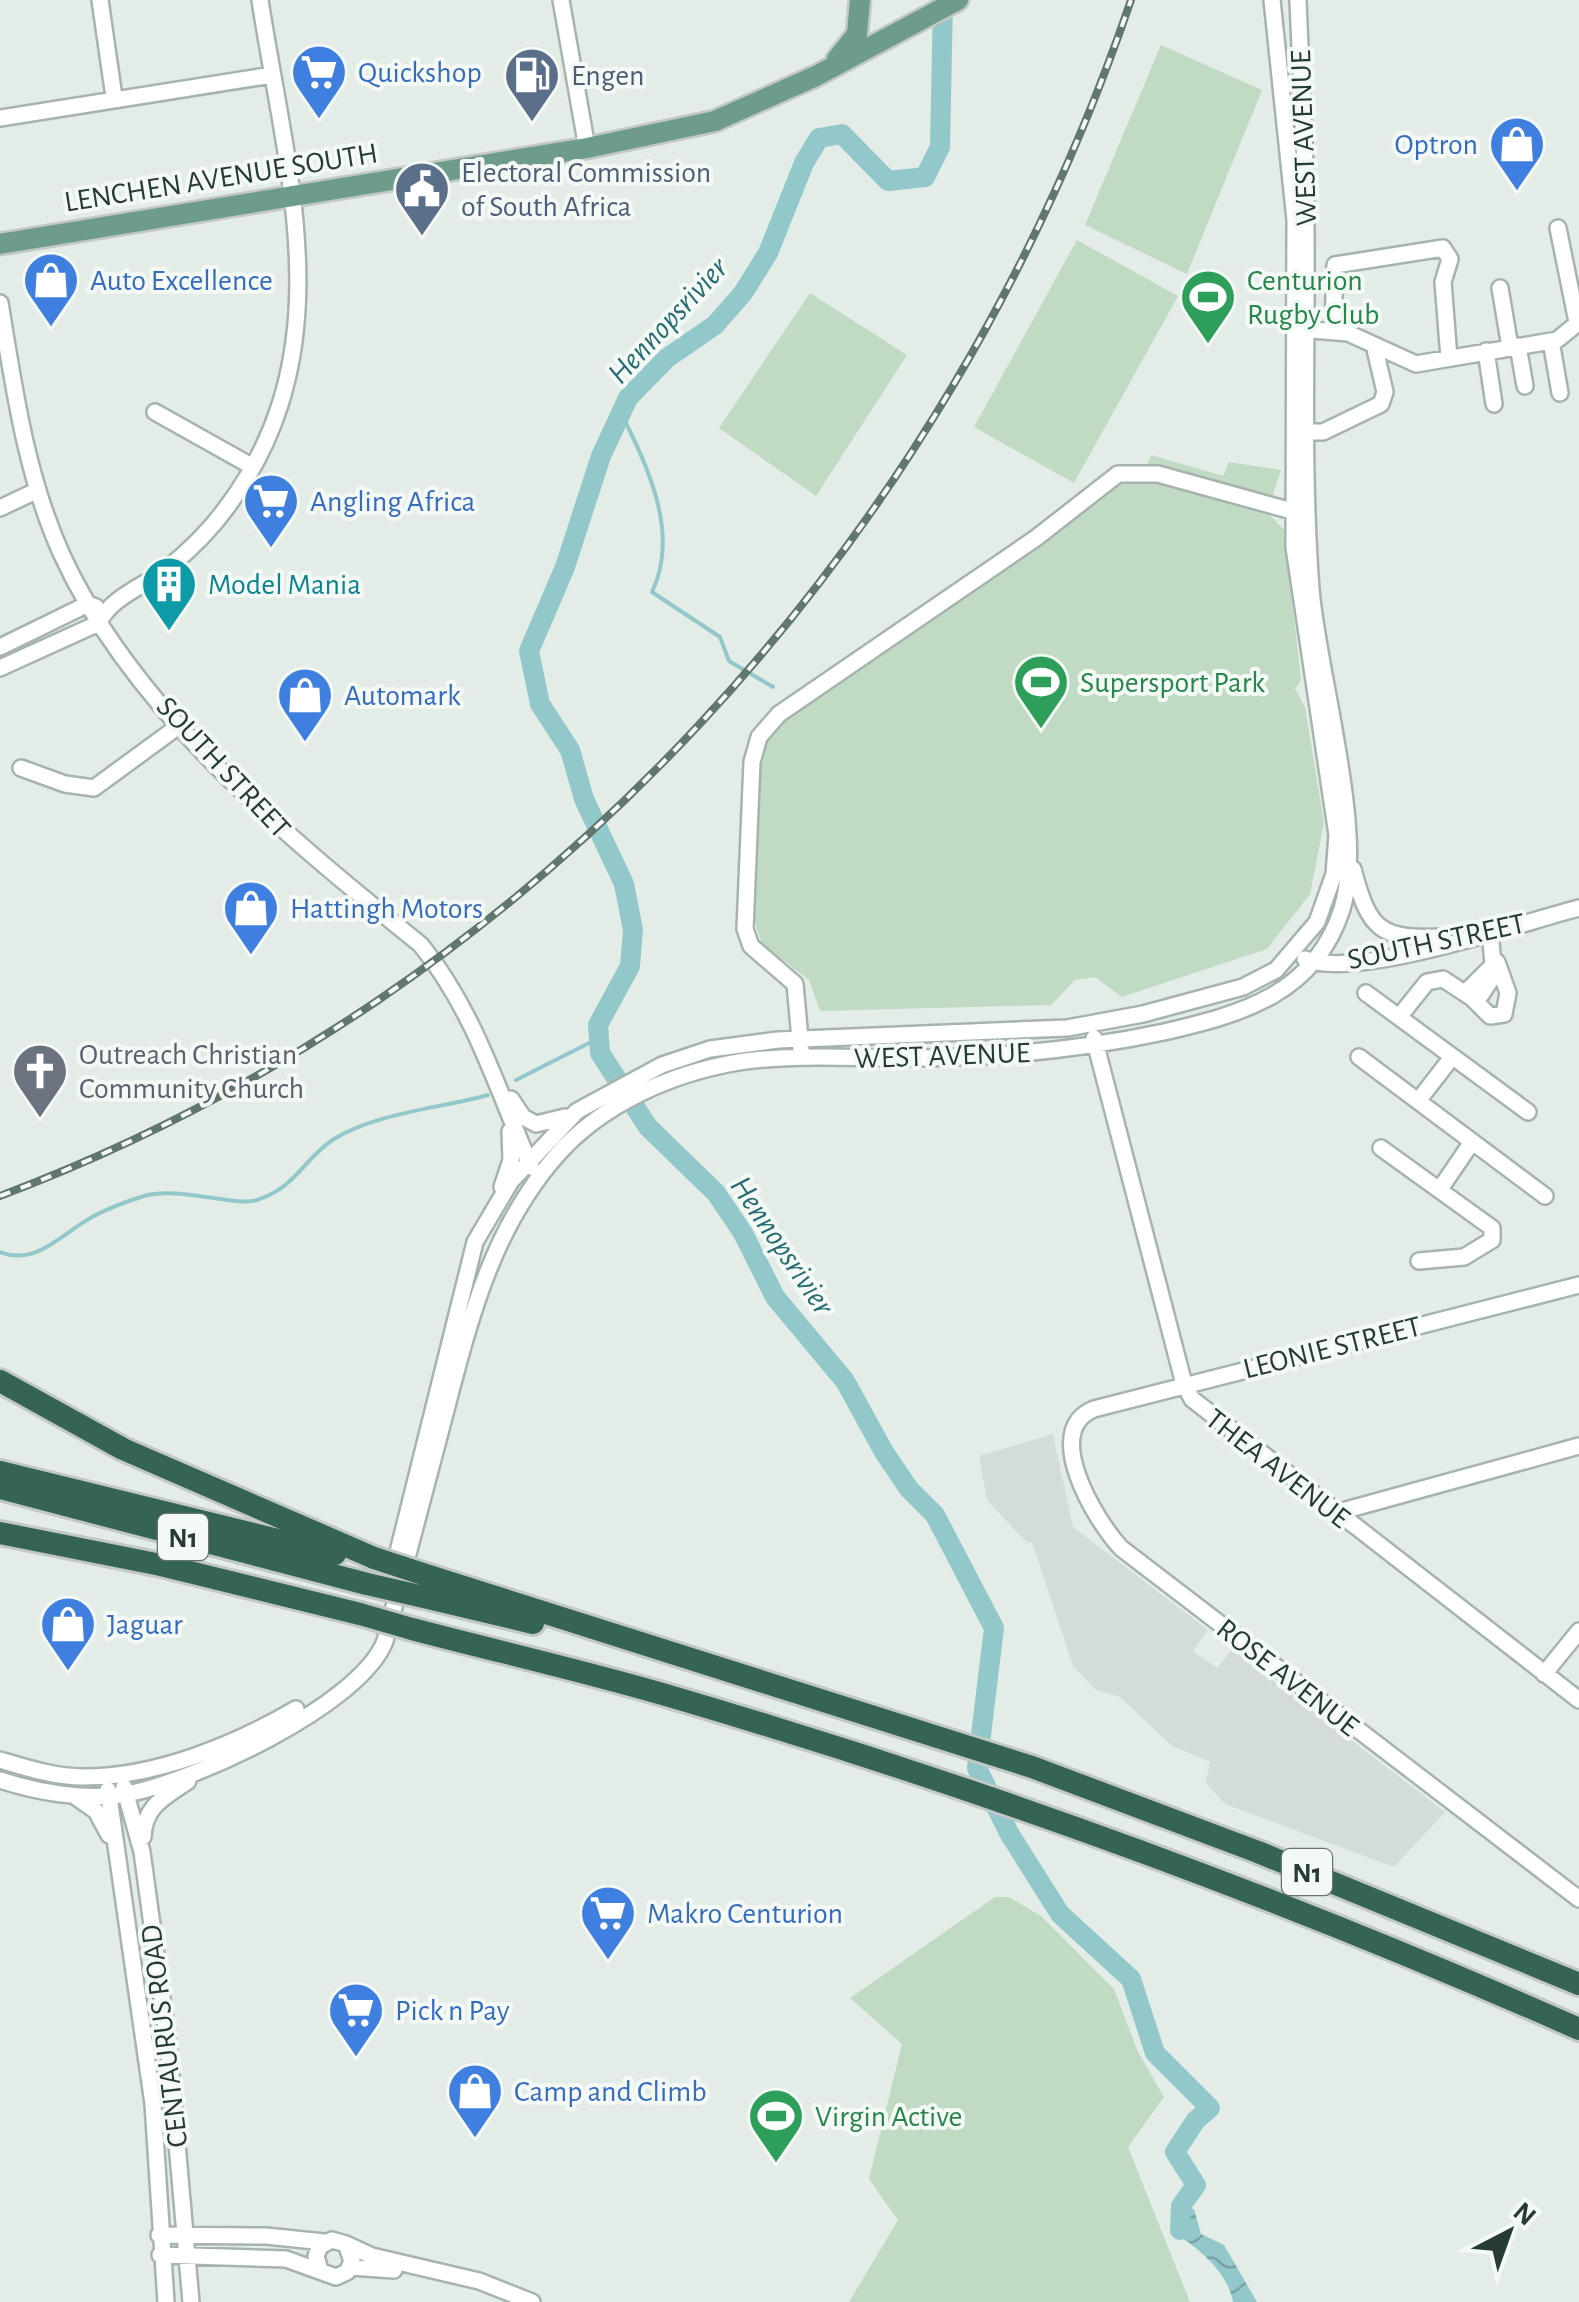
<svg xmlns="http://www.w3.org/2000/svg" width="1579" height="2302" viewBox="0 0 1579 2302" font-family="'Alegreya Sans',sans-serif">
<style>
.built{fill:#d3dcd7}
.grass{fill:#c0dac4}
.water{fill:url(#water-waves)}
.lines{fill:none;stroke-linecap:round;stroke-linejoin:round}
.stream{stroke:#93c8ca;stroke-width:4}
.river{stroke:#93c8ca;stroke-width:20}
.minor-casing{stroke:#a7b4ae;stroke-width:20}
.major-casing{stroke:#c2c8c6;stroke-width:25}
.highway-casing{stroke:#c2c8c6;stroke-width:28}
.minor{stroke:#fff;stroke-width:15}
.major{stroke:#6e9c8b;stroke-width:20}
.highway{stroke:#356455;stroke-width:22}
.rail-casing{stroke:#61776e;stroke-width:8}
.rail{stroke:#f5f9f6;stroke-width:4;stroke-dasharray:11;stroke-linecap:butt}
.highway-bridge-casing{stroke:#c2c8c6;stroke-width:28;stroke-linecap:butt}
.highway-bridge{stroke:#356455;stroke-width:22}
.labels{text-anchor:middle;stroke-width:8;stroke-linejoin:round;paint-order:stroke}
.shield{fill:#f5f9f6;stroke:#64756e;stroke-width:2.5}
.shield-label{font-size:28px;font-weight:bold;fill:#263c33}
.shop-label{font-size:30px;fill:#366cbe;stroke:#f5f9f6;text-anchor:start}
.service-label{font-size:30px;fill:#4e5e75;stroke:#f5f9f6;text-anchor:start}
.street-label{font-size:30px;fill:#263c33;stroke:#f5f9f6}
.leisure-label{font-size:30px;fill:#27864d;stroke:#f5f9f6;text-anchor:start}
.culture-label{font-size:30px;fill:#0d838f;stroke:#f5f9f6;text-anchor:start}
.worship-label{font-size:30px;fill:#5b616d;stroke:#f5f9f6;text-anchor:start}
.water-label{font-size:32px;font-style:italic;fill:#276d71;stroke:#f5f9f6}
</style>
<defs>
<pattern id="water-waves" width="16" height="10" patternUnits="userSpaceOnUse" patternTransform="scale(2.5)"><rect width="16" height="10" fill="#93c8ca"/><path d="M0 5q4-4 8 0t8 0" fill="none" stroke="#78a4a5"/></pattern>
</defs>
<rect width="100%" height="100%" fill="#e4ece8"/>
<path class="built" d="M1053,1434L1073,1527L1208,1630L1193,1651L1217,1668L1232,1649L1445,1812L1394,1867L1225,1804L1206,1783L1210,1762L1172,1746L1120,1697L1096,1690L1073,1666L1032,1542L1027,1543L987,1500L979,1456Z"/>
<path class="grass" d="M1161,45L1262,90L1187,274L1085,225Z
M1077,240L1178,296L1074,483L974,427Z
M810,293L907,355L816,496L719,428Z
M1151,455L1223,476L1229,462L1281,470L1267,512L1284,530L1301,680L1295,689L1305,707L1324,823L1310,894L1267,949L1122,997L1095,977L1075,980L1051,1005L820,1011L809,980L762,944L752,913L759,756L779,724L795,713L788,701L1031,533L1108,473L1124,464L1147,465Z
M995,1897H1009L1041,1916L1114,1989L1137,2050L1164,2097L1128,2147L1190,2302H849L898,2220L869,2179L902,2044L850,1998Z"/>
<path class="water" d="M1176,2208L1194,2209L1201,2234L1224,2245L1257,2302H1233C1228,2272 1197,2246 1171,2231Z"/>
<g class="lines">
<path class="stream" d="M621,413C648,467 680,534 652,592L720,637L729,661L773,687
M516,1080L599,1038
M0,1252C37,1267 63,1232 94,1216C109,1208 128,1201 144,1196C178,1186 236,1207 257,1200C297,1187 304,1158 334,1139C375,1113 442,1108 488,1095"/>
<path class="river" d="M943,0L940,147L925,177L888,181L842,134L819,138L804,163L768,253L743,293L715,325L667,358L628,398L601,456L565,567L529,651L540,704L570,750L584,799L624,884L633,930L630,966L598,1025L600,1053L648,1127L716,1193L743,1233L775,1297L845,1381L884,1452L909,1489L935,1515L994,1628L977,1768L1009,1833L1060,1914L1131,1979L1155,2053L1210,2108L1196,2120L1175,2152L1196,2185L1181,2206L1180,2230"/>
<g class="minor-casing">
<path id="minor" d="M100,0L114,97
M561,0L587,148
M0,118L272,75
M1558,228L1577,322
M1500,288L1510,347
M0,303C14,388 26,476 62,555C134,712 289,838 421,945C475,1012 497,1089 531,1167
M1300,329L1348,333L1416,364L1557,340L1579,322
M1333,329L1335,265L1443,248L1450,259L1443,282L1449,358
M1551,341L1560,393
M1518,346L1525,386
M1486,351L1494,404
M155,412L253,467
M1297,432H1323L1381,404L1385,392L1374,345
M0,508L38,490
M0,647L88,604L96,607
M0,668L99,623C110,597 147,585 169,567C190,550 211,529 227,507C344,350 287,176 260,0
M21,768L65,784L94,788L180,725
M1353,869C1369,930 1380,940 1443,937
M1305,959C1358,980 1520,923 1579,908
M1366,993L1528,1112
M1465,993L1494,964
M1472,998L1490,1016L1504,1014L1508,993L1497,962
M1399,1017L1427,982L1443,979L1472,998L1481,995L1494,975L1490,931
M1094,1038L1184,1384L1192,1399L1579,1700
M801,1050L795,984L751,946L745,929L752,762L759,737L779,714L1036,538L1118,474H1158L1292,511
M1359,1057L1545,1196
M511,1099L523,1117L536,1124L565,1117
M1418,1101L1452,1057
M1381,1148L1492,1228V1240L1464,1257L1419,1261
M502,1187L511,1160L510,1131
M1440,1189L1472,1142
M1579,1285L1094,1409C1041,1430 1095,1520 1121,1548L1579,1899
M1335,1513L1579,1446
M393,1572L475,1242L511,1181L577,1111L662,1065L710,1049L778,1040L1067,1028L1143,1014L1243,987L1276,970L1317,922L1334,874L1337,835L1294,547L1295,220L1272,0
M1544,1674L1579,1631
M0,1760C27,1768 55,1777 84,1777C156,1777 234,1745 296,1709
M0,1780C37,1792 82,1800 121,1795C188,1785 360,1706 385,1641C404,1570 423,1499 441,1429C467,1331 488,1233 557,1155C602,1104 672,1073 739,1062C799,1053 862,1059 923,1058C1005,1057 1084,1049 1164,1032C1242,1014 1315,994 1342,909C1366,833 1318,674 1311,589C1302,469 1307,351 1306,231C1306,154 1301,77 1298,0
M124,1787L142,1852L168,2042L191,2302
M108,1790L153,2104L166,2302
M76,1797L96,1811L109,1835
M143,1837C144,1806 165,1797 188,1781
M159,2235L266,2236L324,2242
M346,2244L372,2256L479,2281L532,2302
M160,2255L286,2259L336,2277L347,2272L352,2261L346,2244L332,2240L320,2246L316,2256L320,2270
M350,2267L394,2270"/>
</g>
<g class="major-casing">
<path id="major" d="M837,59L857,34L860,0
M0,244L587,148L715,121L816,76L958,0"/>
</g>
<g class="highway-casing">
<path id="highway" d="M0,1381L123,1449L374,1558
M0,1472L335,1554
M0,1488L367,1584
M0,1533L161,1565L360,1614
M429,1576L1032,1767L1258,1852L1579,1984
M424,1597L533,1623
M412,1629C499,1652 589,1672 676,1698C983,1788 1286,1899 1579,2029"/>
</g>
<use href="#minor" class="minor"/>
<use href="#major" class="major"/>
<use href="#highway" class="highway"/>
<g class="rail-casing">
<path id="rail" d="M0,1196C540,994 947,540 1131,0"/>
</g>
<use href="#rail" class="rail"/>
<g class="highway-bridge-casing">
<path id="highway-bridge" d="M374,1558L429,1576
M367,1584L424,1597
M360,1614L412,1629"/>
</g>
<use href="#highway-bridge" class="highway-bridge"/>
</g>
<defs>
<g id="supermarket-pin" transform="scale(2.875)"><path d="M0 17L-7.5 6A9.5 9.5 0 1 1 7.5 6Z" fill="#3f7fe0" stroke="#f5f9f6"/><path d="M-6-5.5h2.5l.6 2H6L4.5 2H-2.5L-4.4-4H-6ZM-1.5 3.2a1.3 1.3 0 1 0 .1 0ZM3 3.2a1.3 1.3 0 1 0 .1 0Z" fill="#fff"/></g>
<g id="fuel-pin" transform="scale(2.875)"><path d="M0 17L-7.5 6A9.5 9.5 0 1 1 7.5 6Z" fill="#5c6f8a" stroke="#f5f9f6"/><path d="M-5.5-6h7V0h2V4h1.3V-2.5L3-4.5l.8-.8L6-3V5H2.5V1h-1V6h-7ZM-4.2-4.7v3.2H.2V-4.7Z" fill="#fff"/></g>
<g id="shop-pin" transform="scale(2.875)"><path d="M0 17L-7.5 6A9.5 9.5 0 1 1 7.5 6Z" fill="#3f7fe0" stroke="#f5f9f6"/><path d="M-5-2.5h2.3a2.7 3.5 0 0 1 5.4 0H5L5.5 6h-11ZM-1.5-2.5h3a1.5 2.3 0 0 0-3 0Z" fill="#fff"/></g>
<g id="civic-pin" transform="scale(2.875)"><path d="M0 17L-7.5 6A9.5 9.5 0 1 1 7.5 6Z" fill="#5c6f8a" stroke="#f5f9f6"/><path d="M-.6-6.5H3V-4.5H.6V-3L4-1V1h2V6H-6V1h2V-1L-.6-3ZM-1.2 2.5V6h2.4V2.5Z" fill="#fff"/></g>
<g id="stadium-pin" transform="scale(2.875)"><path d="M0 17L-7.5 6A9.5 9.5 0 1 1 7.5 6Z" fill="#2e9e5b" stroke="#f5f9f6"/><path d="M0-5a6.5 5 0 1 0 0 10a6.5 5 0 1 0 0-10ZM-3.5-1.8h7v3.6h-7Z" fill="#fff"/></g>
<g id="building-pin" transform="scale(2.875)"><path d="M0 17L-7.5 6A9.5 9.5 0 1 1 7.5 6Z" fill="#0f9aa8" stroke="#f5f9f6"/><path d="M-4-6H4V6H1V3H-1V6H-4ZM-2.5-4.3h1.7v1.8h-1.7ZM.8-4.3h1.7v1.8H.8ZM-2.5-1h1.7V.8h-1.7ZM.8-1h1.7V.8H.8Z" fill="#fff"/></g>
<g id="church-pin" transform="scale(2.875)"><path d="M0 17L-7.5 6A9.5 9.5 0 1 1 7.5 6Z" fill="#6b7280" stroke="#f5f9f6"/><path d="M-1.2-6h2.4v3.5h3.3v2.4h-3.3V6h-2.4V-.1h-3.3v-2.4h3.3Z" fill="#fff"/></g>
</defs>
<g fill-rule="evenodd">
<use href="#supermarket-pin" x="319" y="72"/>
<use href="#fuel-pin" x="532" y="75"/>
<use href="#shop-pin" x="1517" y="144"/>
<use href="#civic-pin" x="422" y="189"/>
<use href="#shop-pin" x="51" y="280"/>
<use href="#stadium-pin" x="1208" y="297"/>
<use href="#supermarket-pin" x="271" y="501"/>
<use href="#building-pin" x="169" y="584"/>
<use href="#stadium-pin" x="1041" y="682"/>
<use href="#shop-pin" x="305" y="695"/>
<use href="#shop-pin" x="251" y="908"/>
<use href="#church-pin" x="40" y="1071"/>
<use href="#shop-pin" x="68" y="1624"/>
<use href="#supermarket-pin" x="608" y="1913"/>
<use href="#supermarket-pin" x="356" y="2010"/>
<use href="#shop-pin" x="475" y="2091"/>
<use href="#stadium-pin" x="776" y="2116"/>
</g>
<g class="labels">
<g class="shield">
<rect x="158" y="1514" width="50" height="46" rx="8"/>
<rect x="1282" y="1849" width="50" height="46" rx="8"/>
</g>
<g class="shield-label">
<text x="183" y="1547">N1</text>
<text x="1307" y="1882">N1</text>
</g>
<g class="shop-label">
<text x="358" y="82">Quickshop</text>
<text x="1478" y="154" text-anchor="end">Optron</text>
<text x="90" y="290">Auto Excellence</text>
<text x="310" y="511">Angling Africa</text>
<text x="344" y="705">Automark</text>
<text x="290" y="918">Hattingh Motors</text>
<text x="107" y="1634">Jaguar</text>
<text x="647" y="1923">Makro Centurion</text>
<text x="395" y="2020">Pick n Pay</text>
<text x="514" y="2101">Camp and Climb</text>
</g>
<g class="service-label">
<text x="571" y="85">Engen</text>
<text x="461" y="182">Electoral Commission<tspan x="461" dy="34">of South Africa</tspan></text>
</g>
<g class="street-label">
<text transform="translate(1303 138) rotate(-92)" y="10">WEST AVENUE</text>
<text transform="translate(221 177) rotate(-9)" y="10">LENCHEN AVENUE SOUTH</text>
<text transform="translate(224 767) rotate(47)" y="10">SOUTH STREET</text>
<text transform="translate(1436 941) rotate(-12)" y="10">SOUTH STREET</text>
<text transform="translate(942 1055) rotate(-2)" y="10">WEST AVENUE</text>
<text transform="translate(1332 1347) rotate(-14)" y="10">LEONIE STREET</text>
<text transform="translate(1278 1468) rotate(38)" y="10">THEA AVENUE</text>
<text transform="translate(1288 1677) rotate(38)" y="10">ROSE AVENUE</text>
<text transform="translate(164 2036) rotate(-97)" y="10">CENTAURUS ROAD</text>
</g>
<g class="leisure-label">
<text x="1247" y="290">Centurion<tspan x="1247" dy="34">Rugby Club</tspan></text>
<text x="1080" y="692">Supersport Park</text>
<text x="815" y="2126">Virgin Active</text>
</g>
<g class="culture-label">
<text x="208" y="594">Model Mania</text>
</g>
<g class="worship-label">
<text x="79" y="1064">Outreach Christian<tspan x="79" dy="34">Community Church</tspan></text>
</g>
<g class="water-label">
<text transform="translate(667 320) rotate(-47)" y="11">Hennopsrivier</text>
<text transform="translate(783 1245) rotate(56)" y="11">Hennopsrivier</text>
</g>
</g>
<g transform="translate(1509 2232) rotate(41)" stroke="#f5f9f6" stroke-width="8" paint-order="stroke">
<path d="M0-8L18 38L0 25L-18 38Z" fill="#263c33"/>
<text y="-15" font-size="28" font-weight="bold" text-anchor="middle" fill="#263c33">N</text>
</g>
</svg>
